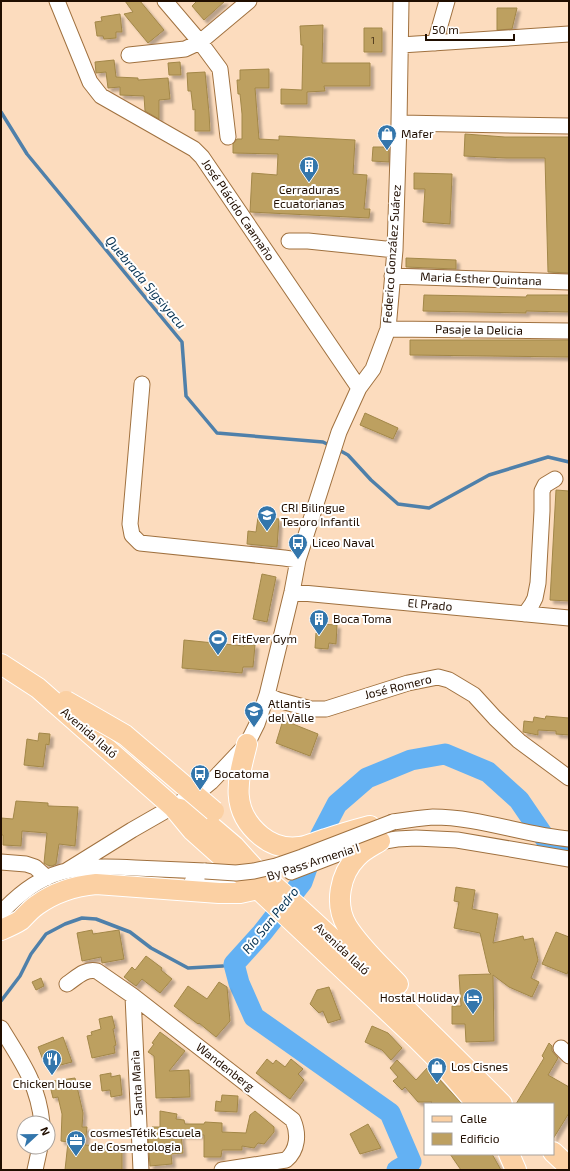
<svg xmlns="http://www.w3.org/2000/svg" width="570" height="1171" viewBox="0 0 570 1171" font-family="'Exo 2',sans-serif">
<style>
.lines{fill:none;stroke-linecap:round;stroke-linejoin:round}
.stream{stroke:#4f80aa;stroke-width:3.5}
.river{stroke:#63b1f3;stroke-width:21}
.building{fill:#bda061;stroke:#a28748;filter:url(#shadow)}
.minor-casing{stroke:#a0713f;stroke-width:17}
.major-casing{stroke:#fff;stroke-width:22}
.minor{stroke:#fff;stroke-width:15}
.major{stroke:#fbd0a3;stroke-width:20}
.minor-bridge-casing{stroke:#a0713f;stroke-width:17;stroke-linecap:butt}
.major-bridge-casing{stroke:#fff;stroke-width:22;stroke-linecap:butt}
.minor-bridge{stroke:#fff;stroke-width:15}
.major-bridge{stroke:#fbd0a3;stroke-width:20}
.labels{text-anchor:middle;stroke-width:4;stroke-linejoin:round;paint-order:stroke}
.number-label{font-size:10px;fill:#473218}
.poi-label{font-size:12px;fill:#200e00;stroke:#fff;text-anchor:start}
.street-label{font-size:12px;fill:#200e00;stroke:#fff}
.water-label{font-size:13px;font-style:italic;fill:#063252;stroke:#fff}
</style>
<defs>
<filter id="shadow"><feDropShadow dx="3.5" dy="3.5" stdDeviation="1" flood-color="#0004"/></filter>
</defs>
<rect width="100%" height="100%" fill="#fcdcbe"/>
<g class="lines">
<path class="stream" d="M1,112L27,154L182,342L186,396L217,433L323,442L331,446
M337,449L348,455L371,480L398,504L429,508L489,475L548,457L569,462
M1,1001L20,976L31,954L46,934L65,924L82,918L96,919L130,932L151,948L188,968L223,966"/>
<path class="river" d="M397,1170L411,1162L390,1113L254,1017L239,983L234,964L262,933L302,882L314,848L337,804L367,778L411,760L445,754L488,772L519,800L549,844L569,850"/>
</g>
<path class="building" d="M125,1H140L164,30L148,43L124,14L133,12Z
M197,1H225L204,20L192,6Z
M497,8H517L512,29L497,30Z
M120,14L122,32H116V38L104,39L103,36H97L95,22L102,21L101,17Z
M323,25L322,63H370V86H324L325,91L307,92V104H281V89L302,90L303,45H301L300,26Z
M364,28H382V52H364Z
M114,60L116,77L138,78V80L168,78L170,99L159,100V119L145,111L144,96L120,95V87L108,88L106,72L96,73L95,62Z
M180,62L181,75H169L168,63Z
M269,69V88H255L259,139L279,140V136L355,140L353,174L367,175L364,209H370L369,218L250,212L252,173L277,175L278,154L233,153V144L237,139H242V114L240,94H238L237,80H240V70Z
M205,72L209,113L210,131H195V109L193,110L191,91H188L187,73Z
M465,134L505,137H569V273L548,272L545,158H506L464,156Z
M373,147H389V162L372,161Z
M414,173L452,174L450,224L423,222L425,189H414Z
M406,258L456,260V269L406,267Z
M424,295L526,297L527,295H569V312L526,311V313L423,311Z
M410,340H569V357L410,355Z
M365,413L398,428L393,439L360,425Z
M556,490L569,491V601L550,600Z
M258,517L279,519L277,547L247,544L248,531L256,532Z
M262,574L276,577L267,622L253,619Z
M319,624L337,625L336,644L329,643L328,649L315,648L316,633H318Z
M184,640L244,646L245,644L255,645L253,667H243L242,673L182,668Z
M546,716L569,718V735L556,734V731L538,730V735L523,732L524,721L533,722L534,717L545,719Z
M283,720L318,734L310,756L276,743Z
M39,733L50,734L49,745L46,744L43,767L24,765L27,739L38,741Z
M16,801L48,803V806L78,807L75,846L59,844L56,864L52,866L47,865L44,863L47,833L22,831L21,846L3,845V835H1V818L13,819Z
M456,887L475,890L472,909L498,914L493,943L523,936L524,940L533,938L538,960L531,978L539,982L532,997L509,987L493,975L494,1041L466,1042L465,1024H452V1006H461L459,975L491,974L489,972L480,933L454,928L459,902L454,901Z
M92,930L93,934L119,930L124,959L102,963L101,957L82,961L77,933Z
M556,932L569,937V969L567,974L542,964Z
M146,956L162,968L161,970L172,979L160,993L142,979L136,986L124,977L132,967L135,970Z
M41,978L44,986L36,990L32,982Z
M219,982L227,987L230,1021L216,1037L199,1023L198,1024L174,1006L188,986L207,999Z
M329,987L341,1019L328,1023L323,1011L319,1013L310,1004L317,990Z
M112,1016L115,1028L113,1029L116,1045L114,1046L115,1053L92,1058L87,1036L92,1035L91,1032L101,1029L99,1019Z
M372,1026L388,1033L402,1048L391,1060L382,1050L365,1042Z
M160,1032L185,1051L169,1071L189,1070L190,1097L156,1098L154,1056L148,1052L154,1044L152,1043Z
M63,1037L72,1062L53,1067L49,1058L43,1060L38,1047Z
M549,1043L552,1046V1051L558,1058L548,1075L569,1087V1113L553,1139V1104H516L544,1058L542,1056Z
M267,1059L273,1064L276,1060L285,1067L291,1059L303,1069L298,1074L304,1080L290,1099L256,1073Z
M397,1060L416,1080L428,1067L462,1104H430L432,1102H418L405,1087L402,1090L393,1081L398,1077L390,1068Z
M111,1073V1077L120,1075L122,1095L111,1097L110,1090L102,1091L100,1075Z
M75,1078L83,1113L82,1127H87L85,1145L122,1146V1170H65L68,1142L61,1141L62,1114L58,1097L53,1098L50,1086L55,1083L54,1081Z
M222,1095L238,1096L237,1112L215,1111L216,1101L221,1102Z
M160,1111L177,1114L176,1119L184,1120L185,1124H204L205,1122L222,1123V1132L246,1133L250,1115L255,1111L274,1127V1132L264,1144L258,1143L254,1148L242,1146V1150H222L221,1157H204V1135H181L183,1153L171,1154L172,1164L150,1166L148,1135H152V1127H160Z
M368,1124L381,1148L360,1154L350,1134Z
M450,1154H492L501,1170H461Z"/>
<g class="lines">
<g class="minor-casing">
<path id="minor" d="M57,1L90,82L101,96L194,149L202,157L359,388
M165,1L200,42L220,69L228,137
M435,43L447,1
M401,45L569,34
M129,55L185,49L200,42L249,1
M399,123L569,126
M289,241H308L395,250
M392,276L569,282
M388,329L569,331
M142,384L130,524L132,535L140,543L284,558L298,560
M292,592L569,618
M525,614L532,604L535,598L538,583L542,511V491L545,485L555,479
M267,695L278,700L311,709H326L408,683L438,677L449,680L474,695L495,718L519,741L569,778
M393,822C406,820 419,818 433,817C479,817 524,835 569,839
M1,862L26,864L35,867L47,878
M66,871L132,830L200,791L211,782L247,744L257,724L267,695L292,592L298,560L339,432L359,388L373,369L388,329L395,250L399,123L401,1
M291,872L361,845L397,839L416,838L457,840L569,859
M192,882H225L243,881
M1,913C43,867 76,865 135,868C158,869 182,870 205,871
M67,984C76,978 85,968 97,971L133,996L293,1120C299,1134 298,1150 286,1160L222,1170
M133,996L141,1170
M1,1028C21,1061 38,1083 42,1123
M561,1048L569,1056
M35,1170L40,1147"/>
</g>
<g class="major-casing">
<path id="major" d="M1,664L38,688L173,807L192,830L258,889L417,1039L445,1067L477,1104
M247,744C238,779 229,810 261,836C272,845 286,849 300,847C309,846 318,841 326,839C341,834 355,830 370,826
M175,808L194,812L234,846L253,867C339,942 421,1023 502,1104
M380,841C372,846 363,850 357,857C340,874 334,904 347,926C360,947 381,966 398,984
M1,930C8,927 15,924 21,920C26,915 31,909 37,905C55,892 75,886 96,884L219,893H240L258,889
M553,1152L569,1167
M509,1154L516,1170"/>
</g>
<use href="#minor" class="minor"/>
<use href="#major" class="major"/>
<g class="minor-bridge-casing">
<path id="minor-bridge" d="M205,871L236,873L254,871L276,866L302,857L393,822"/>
</g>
<g class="major-bridge-casing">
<path id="major-bridge" d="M66,701L125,735L214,811"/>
</g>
<use href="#minor-bridge" class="minor-bridge"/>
<use href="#major-bridge" class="major-bridge"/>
</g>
<defs>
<g id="shop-pin" transform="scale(1)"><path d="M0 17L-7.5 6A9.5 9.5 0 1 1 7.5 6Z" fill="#3376ac" stroke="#fff"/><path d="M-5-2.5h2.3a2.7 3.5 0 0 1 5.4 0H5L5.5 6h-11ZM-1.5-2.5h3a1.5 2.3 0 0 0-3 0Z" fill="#fff"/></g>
<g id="building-pin" transform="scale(1)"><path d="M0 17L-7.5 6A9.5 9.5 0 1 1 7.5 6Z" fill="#3376ac" stroke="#fff"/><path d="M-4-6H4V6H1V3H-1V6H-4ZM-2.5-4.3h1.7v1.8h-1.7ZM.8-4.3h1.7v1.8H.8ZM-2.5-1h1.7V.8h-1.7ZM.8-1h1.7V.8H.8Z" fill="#fff"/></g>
<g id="school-pin" transform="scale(1)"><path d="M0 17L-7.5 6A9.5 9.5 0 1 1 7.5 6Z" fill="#3376ac" stroke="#fff"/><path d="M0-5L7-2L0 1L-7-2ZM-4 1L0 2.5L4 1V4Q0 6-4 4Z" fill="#fff"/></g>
<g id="bus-pin" transform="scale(1)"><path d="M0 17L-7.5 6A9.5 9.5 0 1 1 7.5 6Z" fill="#3376ac" stroke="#fff"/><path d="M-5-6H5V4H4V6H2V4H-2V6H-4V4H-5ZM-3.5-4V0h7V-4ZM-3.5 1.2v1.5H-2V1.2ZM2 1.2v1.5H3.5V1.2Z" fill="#fff"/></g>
<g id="stadium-pin" transform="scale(1)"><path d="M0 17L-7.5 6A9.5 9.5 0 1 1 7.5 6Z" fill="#3376ac" stroke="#fff"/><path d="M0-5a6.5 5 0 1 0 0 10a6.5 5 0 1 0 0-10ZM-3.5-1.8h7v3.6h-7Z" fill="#fff"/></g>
<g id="university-pin" transform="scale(1)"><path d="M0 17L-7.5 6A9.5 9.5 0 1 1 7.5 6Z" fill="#3376ac" stroke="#fff"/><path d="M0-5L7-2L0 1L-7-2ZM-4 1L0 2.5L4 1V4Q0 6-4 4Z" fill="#fff"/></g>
<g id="hotel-pin" transform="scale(1)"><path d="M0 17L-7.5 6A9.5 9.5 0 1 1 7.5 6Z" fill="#3376ac" stroke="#fff"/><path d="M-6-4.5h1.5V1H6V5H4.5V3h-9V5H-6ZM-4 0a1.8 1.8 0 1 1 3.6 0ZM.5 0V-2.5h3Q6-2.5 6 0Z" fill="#fff"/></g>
<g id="restaurant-pin" transform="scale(1)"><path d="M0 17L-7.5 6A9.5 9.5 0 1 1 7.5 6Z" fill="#3376ac" stroke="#fff"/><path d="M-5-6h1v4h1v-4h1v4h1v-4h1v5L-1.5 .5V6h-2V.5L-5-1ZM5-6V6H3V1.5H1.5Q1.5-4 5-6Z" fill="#fff"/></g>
<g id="office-pin" transform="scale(1)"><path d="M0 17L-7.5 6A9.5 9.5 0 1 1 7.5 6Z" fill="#3376ac" stroke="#fff"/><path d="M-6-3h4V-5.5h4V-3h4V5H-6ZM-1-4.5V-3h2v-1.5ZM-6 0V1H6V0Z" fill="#fff"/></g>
</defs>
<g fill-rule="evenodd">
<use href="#shop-pin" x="387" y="134"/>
<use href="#building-pin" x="309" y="166"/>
<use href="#school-pin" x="267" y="515"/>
<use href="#bus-pin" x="298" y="543"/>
<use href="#building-pin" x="319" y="619"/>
<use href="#stadium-pin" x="218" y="639"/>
<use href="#university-pin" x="254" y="711"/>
<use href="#bus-pin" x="200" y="774"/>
<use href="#hotel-pin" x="473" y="998"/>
<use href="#restaurant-pin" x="52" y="1059"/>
<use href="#shop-pin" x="437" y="1067"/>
<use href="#office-pin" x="76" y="1140"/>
</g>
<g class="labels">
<g class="number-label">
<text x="373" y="44">1</text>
</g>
<g class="poi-label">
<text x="401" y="138">Mafer</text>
<text x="309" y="194" text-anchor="middle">Cerraduras<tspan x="309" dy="14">Ecuatorianas</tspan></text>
<text x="281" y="512">CRI Bilingue<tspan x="281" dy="14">Tesoro Infantil</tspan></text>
<text x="312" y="547">Liceo Naval</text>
<text x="333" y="623">Boca Toma</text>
<text x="232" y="643">FitEver Gym</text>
<text x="268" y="708">Atlantis<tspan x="268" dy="14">del Valle</tspan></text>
<text x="214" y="778">Bocatoma</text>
<text x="459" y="1002" text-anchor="end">Hostal Holiday</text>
<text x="451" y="1071">Los Cisnes</text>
<text x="52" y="1088" text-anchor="middle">Chicken House</text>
<text x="90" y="1137">cosmesTétik Escuela<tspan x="90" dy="14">de Cosmetologia</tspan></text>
</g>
<g class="street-label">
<text transform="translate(238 210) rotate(56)" y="4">José Plácido Caamaño</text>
<text transform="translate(392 254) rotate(-86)" y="4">Federico González Suárez</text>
<text transform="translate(481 279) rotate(2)" y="4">Maria Esther Quintana</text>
<text transform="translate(479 330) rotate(1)" y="4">Pasaje la Delicia</text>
<text transform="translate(430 605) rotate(5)" y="4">El Prado</text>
<text transform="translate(398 687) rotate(-14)" y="4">José Romero</text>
<text transform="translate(89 733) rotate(41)" y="4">Avenida Ilaló</text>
<text transform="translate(313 862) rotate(-18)" y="4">By Pass Armenia I</text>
<text transform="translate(342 949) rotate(43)" y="4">Avenida Ilaló</text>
<text transform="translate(225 1067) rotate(38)" y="4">Wandenberg</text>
<text transform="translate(137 1083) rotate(-93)" y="4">Santa Marìa</text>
</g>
<g class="water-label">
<text transform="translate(146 282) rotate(50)" y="5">Quebrada Sigsiyacu</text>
<text transform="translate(270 920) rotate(-51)" y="5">Río San Pedro</text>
</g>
</g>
<rect width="570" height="1171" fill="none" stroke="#200e00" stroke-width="4"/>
<rect x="424" y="1103" width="130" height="52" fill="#ffffff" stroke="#a69f99"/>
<rect x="432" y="1116" width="20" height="6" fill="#fbd0a3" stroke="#a69f99"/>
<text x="460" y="1123" font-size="12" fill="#200e00">Calle</text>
<rect x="432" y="1133" width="20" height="12" fill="#bda061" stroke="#a69f99"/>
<text x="460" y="1143" font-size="12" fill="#200e00">Edificio</text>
<g transform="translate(36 1135) rotate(68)"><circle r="19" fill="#ffffff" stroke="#a69f99"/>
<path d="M0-3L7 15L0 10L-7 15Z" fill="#3376ac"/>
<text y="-6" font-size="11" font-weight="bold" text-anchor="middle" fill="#200e00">N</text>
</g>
<path d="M426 34v6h88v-6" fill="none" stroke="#200e00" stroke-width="2"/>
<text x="432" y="34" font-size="12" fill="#200e00" stroke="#ffffff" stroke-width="3" paint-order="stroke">50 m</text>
</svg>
